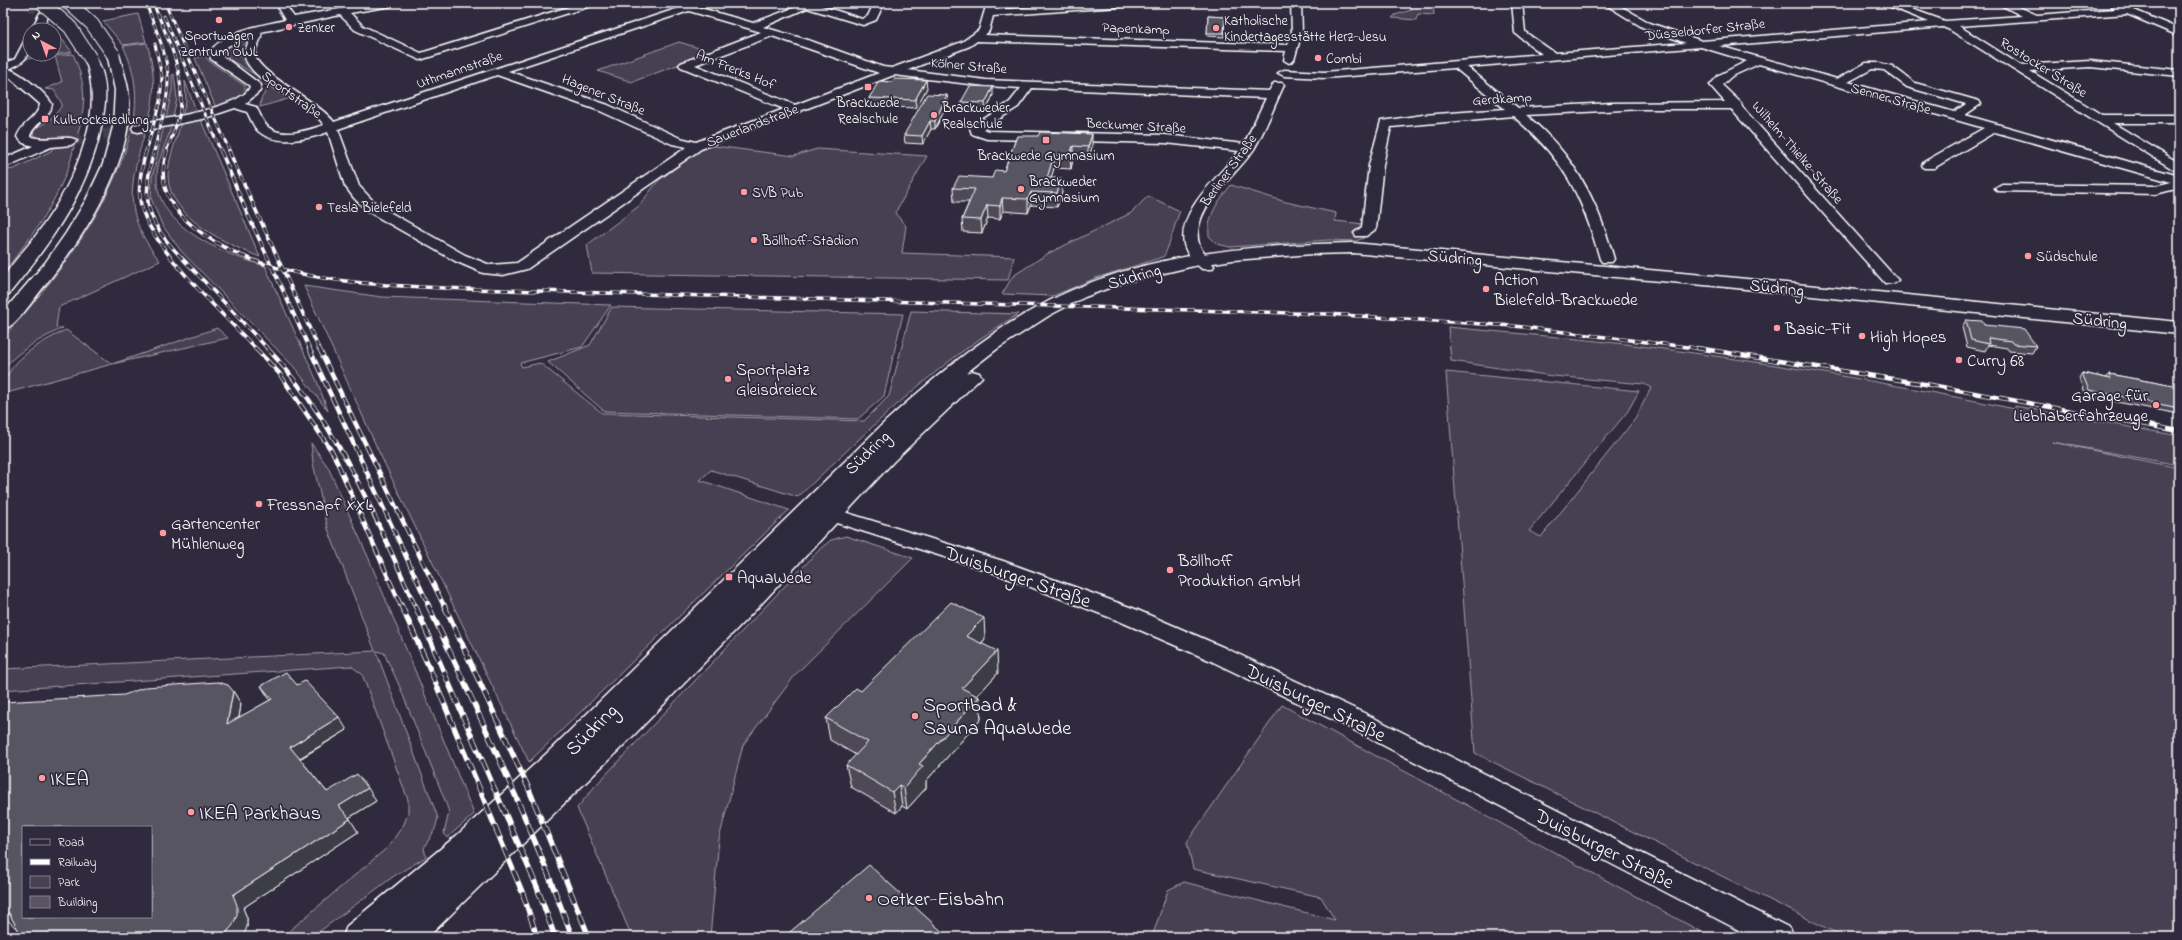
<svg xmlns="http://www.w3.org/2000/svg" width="2182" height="940" viewBox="0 0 2182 940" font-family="'Indie Flower',sans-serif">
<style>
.green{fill:#464152;stroke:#a2a0a8}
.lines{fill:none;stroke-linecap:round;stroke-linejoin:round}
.minor-tunnel{stroke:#443f50;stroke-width:11;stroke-dasharray:11 5.5;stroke-linecap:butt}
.minor-casing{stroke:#fff;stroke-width:3}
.major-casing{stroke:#fff;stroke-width:3}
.highway-casing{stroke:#fff;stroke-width:3}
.minor{fill:#2f2a3d;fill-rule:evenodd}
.major{fill:#2f2a3d;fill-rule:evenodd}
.highway{fill:#2f2a3d;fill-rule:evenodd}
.rail-far3-casing{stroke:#fff;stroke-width:3}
.rail-far2-casing{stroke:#fff;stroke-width:3.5}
.rail-far1-casing{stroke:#fff;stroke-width:4.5}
.rail-casing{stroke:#fff;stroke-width:5.5}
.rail-far3{stroke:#2f2a3d;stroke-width:2;stroke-dasharray:5.5;stroke-linecap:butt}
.rail-far2{stroke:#2f2a3d;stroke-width:2.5;stroke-dasharray:7;stroke-linecap:butt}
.rail-far1{stroke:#2f2a3d;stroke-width:3;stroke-dasharray:9;stroke-linecap:butt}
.rail{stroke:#2f2a3d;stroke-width:4;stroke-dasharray:12;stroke-linecap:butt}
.highway-bridge-casing{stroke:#fff;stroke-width:15;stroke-linecap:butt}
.highway-bridge{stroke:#2f2a3d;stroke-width:13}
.wall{fill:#4d4956;stroke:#fff}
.shaded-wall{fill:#3e3c46;stroke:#fff}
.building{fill:#595564;stroke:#fff;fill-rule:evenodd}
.poi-dot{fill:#ff9aa2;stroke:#2f2a3d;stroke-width:1.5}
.labels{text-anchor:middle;stroke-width:3.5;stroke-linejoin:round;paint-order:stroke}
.far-poi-label{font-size:14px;fill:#fff;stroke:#2f2a3d;text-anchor:start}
.far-street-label{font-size:14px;fill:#fff;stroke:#2f2a3d}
.street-label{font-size:17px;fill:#fff;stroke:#2f2a3d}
.poi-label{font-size:17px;fill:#fff;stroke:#2f2a3d;text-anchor:start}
.near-street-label{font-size:20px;fill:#fff;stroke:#2f2a3d}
.near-poi-label{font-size:20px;fill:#fff;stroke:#2f2a3d;text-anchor:start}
</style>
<rect width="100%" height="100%" fill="#2f2a3d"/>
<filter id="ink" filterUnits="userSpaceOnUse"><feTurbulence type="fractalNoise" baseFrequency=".025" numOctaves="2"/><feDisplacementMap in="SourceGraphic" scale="8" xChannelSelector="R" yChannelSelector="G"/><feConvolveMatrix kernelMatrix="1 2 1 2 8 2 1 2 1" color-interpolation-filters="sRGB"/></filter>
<g filter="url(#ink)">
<path class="green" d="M1413,3H1433L1434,15L1418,14L1416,20L1392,18L1395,15L1411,10Z
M138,14L146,42L123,45L103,21Z
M47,20L72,52L26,59L30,52V54H54V30H41Z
M243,37H250C246,43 241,46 240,53C239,66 280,90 291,98L260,107L261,99L268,88L264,80L229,59L223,51L224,49Z
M679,42L712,52L632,82L598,71Z
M147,43C155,71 156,94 148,122L133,126C138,96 136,73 123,46Z
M73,54C87,86 86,104 77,137C64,139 44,143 33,134L34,128C43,127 59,113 62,104L54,90L45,89L62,82L55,56Z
M205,56L209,61L245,86V93L234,100L216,108L195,58Z
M174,74L177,99L173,117L166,119L172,89V75Z
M185,81L197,113L182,116L186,101Z
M200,118L260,257C228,245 168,217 168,176C168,157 177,140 181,122Z
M172,124C168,141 157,158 157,177C155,227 226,255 265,266L317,381L328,411L294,367L181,251L162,225L151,198L152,178L164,125Z
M146,129C130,184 121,212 160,261L59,307L56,327L63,328C40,339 19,350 3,369V338C57,277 109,212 131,132Z
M75,143C72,154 70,166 65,176C51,211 26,244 3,273V174L6,170L14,169L51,151L53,145Z
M706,145L794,156L817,149L927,156L895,213L906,226L902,253L1014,257L1008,280L592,273L587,245L639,206L658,181Z
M1231,185L1286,202L1336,213L1335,221L1364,224V238L1356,241L1329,240L1230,247L1217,244L1209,236C1207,215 1219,200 1231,185Z
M1148,196L1180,211C1176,220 1167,254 1163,257L1096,278L1053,296L1002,294L1013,276L1047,254L1131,213Z
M304,286L382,297L611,305L582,347L520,363L522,367L540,363L602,413L864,421L889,396L911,311L1019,314C935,363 868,431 798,497L711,470L700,480L789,510L529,762L378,450Z
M612,307L903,314L884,396L858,419L604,411L548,362L590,345Z
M1448,327C1507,333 1566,337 1625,344C1756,360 1886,382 2015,409V406L2179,436V465L2052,442L2179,468V937H1844L1475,753L1446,372L1639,391L1628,411L1529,531L1541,537L1635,419L1651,388L1644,384L1553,376L1451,361Z
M217,328L228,338L112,364L3,394C3,362 41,342 66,330L112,364Z
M311,443L328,467L369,559L474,814L447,838L444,833L449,812L444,798L399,685L384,653L376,651L438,818L435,829L424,848L426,857L394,876L312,937H282L388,847L404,824L408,813V800L362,674L351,666L3,690V669L375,651L328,529L313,463Z
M846,536L913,558L796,674L743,745L719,839L710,937H632L577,808L595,786L821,548L831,540Z
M1282,705L1711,937H1152L1168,890L1184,882L1335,920L1321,897L1193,869L1187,842Z"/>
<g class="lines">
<path class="minor-tunnel" d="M28,3L44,15L70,3
M71,141L138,128"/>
<g class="minor-casing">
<path id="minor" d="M278,3H288L289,10L294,17L373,3H396L391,6L350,13L363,26L421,53L581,3H596L594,5L420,60L355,30L340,15L261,32C263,40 254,47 255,55C258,74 320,102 334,122L679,8L669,3H693L696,4L697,7L753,23L796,7L802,3H813L862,19L868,16L874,3H884L876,20L863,25L807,8L763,27L808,40L883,67L892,68L962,42L979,30L987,3H997L995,10L1089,3H1136L1131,6L993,16L989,31L985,35L1288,45L1292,32L1291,3H1301L1302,32L1294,60L1289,63L1284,60L1286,51L977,41L970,46L908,70L986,80L1269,91L1274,83H1282L1284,85C1274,106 1266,129 1254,149C1237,175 1201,199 1198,232C1196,248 1206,254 1214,266L1212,269H1202C1195,263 1186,254 1184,244C1177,210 1221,175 1239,151L1165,143L987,139L972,134L970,128L1010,102L1021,88L986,86L894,75L701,149L527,269L503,275L483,273L455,261L367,211L354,198L345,186L328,132C309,139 275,147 258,131C253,126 251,119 247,112L235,108L202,119L138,132L134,131L132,128L134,125C154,120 246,108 250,86L211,59L209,53C225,30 260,26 285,20L279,10ZM689,11L761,32L681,63L679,65L681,67L784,109L696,142L680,138L608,105L508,71ZM251,35L244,54C249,83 308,101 324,125C309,130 282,139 268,127C262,122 260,113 256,107L245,104L260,91L261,85L220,54L228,46ZM772,36L879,73L795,105L695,65ZM497,75L600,111L672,144L687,147L517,263L490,265L465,255L377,205L359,186L338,129ZM1032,88L1266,98L1244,144L1165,135L988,131L983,129L1018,107Z
M1512,3H1522L1525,32L1555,53L1686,43L1642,27L1603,3H1615L1650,23L1702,41L1929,22L1881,3H1895L1945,21L2022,16L1997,3H2010L2037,15L2115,9L2112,6L2114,4H2120L2179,29V36L2127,14L1959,26L2020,65L2090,61L2179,70V76L2090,67L2030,71L2102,115H2179V123H2113L2179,163V173L1950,30L1943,27L1719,46L1837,79L1866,63H1879L1892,66L1915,83L1979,101L1981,104L1965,115L2179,176V188L2156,194L1997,191L1995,188L2002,184L2156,186L2171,182L1995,132L1934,168H1924L1922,165L1924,162L1984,128L1759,64L1732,76L1722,85L1741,103L1742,107L1895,277L1898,280L1895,283H1885L1731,109H1643L1526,115C1575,156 1597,199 1614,259L1612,262H1602L1600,259C1582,195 1564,159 1513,116L1391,127L1383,165L1376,229L1366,236H1356L1354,233L1362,227L1369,165L1381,121L1423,115L1505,109L1455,68L1324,78L1284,76L1278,73L1284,70L1324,72L1542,54L1515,33ZM1701,47L1747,61L1719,75L1710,85L1725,102L1612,103L1518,108L1467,67ZM1872,69L1884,70L1907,87L1966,104L1954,112L1848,82Z
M44,12L49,15L41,30H31L40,13Z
M30,37C30,56 27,61 9,69C21,73 46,93 52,104C50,119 34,123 30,136C42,143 71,133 77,141L71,145L51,147L3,168V159L33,146L23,143L17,137C21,123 38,118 40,104L8,76L3,75V64L15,59L26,38Z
M818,504L1003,561L1135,609L1225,648L1364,713L1790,928L1794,937H1752L1348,727L1209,660L1119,621L989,571L811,515L808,510L811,505Z"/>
</g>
<g class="major-casing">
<path id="major" d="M1353,243L1726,277L2179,322V334L1726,287L1353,253L1313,254L1233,260L1194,266L1122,283L1085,297L1050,315L997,349L966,373L972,371L979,373L982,377L894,461L761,604L634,735L428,937H389L392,929L383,937H343L347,926L456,836L546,754L886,421C933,379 980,338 1036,308C1132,254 1245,245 1353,243Z"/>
</g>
<g class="highway-casing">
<path id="highway" d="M113,50L119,54C122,66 126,78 128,89C138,158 83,238 42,289C33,300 16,326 3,330V312L45,263L66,233L86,200L103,164L113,127L115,90L107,54Z
M90,54L94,55C107,74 107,96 103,117C92,186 52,241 9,294L3,295C3,290 1,282 4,277C13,261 28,247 39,231C72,187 108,112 84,58Z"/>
</g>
<use href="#minor" class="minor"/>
<use href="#major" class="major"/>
<use href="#highway" class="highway"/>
<g class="rail-far3-casing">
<path id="rail-far3" d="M146,3C154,26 167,52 168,76C169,101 159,128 154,152
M153,3C167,37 186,73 180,111C178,125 171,138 166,152
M165,3L230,152
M164,16L221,152
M146,152L160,101L162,77L155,44"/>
</g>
<g class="rail-far2-casing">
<path id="rail-far2" d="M146,151C142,167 138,182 140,199C144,243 225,315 256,349
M154,151C149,169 144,192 150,211C158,238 185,260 203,280C225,303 246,326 268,349
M167,151C158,178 166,202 187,221C256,285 381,285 470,289L1327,314L1514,326L1704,349
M221,151L247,213L310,349
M229,151L319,349"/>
</g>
<g class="rail-far1-casing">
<path id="rail-far1" d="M255,348L279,373L333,453L401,606
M267,348C336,421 375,515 415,606
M309,348L429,606
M319,348L444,606
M1697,348L1931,385L2179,431"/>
</g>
<g class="rail-casing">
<path id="rail" d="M401,605L429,667L523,894L537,937
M415,605L537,887L555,937
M428,605C479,714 531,823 572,937
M444,605L528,787L589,937"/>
</g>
<use href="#rail-far3" class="rail-far3"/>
<use href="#rail-far2" class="rail-far2"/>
<use href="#rail-far1" class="rail-far1"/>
<use href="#rail" class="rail"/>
<g class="highway-bridge-casing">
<path id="highway-bridge" d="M42,3L70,27L90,58
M69,3L92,24L113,54"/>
</g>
<use href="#highway-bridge" class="highway-bridge"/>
</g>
<path class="wall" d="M1208,16L1225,17L1224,37L1207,36Z
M892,82L927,88L916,108L870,106L869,98Z
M993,95L986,111L962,110L961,102Z
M948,103L935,129H931L923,144L905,143L904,135Z
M1017,136L1092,147L1088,160L1073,159L1071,169L1054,168L1051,178L1062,192L1057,207L1031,205L1028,213L1003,211L1000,219L988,218L982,233L963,232L962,219L969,202H954L953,188L992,178L1004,171Z
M1966,320L1984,325L2036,346L2032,353L2009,351L2007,348L1988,345L1985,351L1967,347L1962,327Z
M2082,373L2107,378L2109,374L2179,387V414L2085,396L2079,378Z
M985,639L981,644L998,673L977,696L979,697L981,719L926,781V788L907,809L902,806L896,813L851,787L846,765L856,755L830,740L826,718L861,691Z
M297,685L347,730L300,759L327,792L376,801L349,818L358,832L243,908L247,918V927L16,928L233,691L241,704L239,718L270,700L261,686Z"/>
<path class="shaded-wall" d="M926,80L927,88L916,108L915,100Z
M993,87V95L986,111L985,103Z
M947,95L948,103L935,129V121Z
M930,121L931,129L923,144L922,136Z
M1092,134V147L1088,160V147Z
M1073,146V159L1071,169L1070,156Z
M1054,155V168L1047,191V178Z
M1062,178V192L1057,207V193Z
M1031,192V205L1028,213V199Z
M1002,198L1003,211L1000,219V206Z
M987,205L988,218L982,233L981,220Z
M984,618L985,639L968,658L966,636Z
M997,651L998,673L964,710L962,688Z
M233,691L241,704L236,737L227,724Z
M979,697L981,719L926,781V788L907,809L904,788L919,764Z
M339,717L347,730L298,759L290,747Z
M899,785L902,806L896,813L892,792Z
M368,788L376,801L347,819L339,806Z
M350,819L358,832L243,908L247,918V927L243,937H223L233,895Z
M9,913L22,925L16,928L3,916Z"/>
<path class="building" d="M1208,16L1225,17L1224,33H1207Z
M894,79L926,80L915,100L869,98L879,81L892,82Z
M970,86L993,87L985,103L961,102Z
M927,94L947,95L935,121H930L922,136L904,135Z
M1040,132L1092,134L1088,147L1073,146L1070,156L1054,155L1047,178H1062L1057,193L1031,192L1028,199L1002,198L1000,206L987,205L981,220L962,219L975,189L953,188L959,176L992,178L995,170L1004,171L1017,136H1038Z
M1966,320L1982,321L1984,325L2024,329L2036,346L2013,344L2011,341L1988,338L1989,344L1971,340Z
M2082,373L2111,379L2109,374L2179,387V408L2089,390Z
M951,602L984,618L966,636L997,651L962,688L979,697L919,764L923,766L904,788L899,785L892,792L846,765L868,742L826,718L856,688L861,691Z
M286,672L297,685L305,681L339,717L290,747L327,792L357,774L368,788L339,806L350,819L233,895L237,905V915L233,925L223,937H22L9,913L3,916V702L124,695L146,687L218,682L228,685L233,691L227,724L272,699L261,686ZM23,827H151V917H23Z
M869,865L948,937H784Z"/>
</g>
<g class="poi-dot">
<circle cx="219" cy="20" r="4"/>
<circle cx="289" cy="27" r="4"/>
<circle cx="1216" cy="28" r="4"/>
<circle cx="1318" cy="58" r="4"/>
<rect x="864" y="83" width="8" height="8" rx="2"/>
<circle cx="934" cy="115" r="4"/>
<rect x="41" y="115" width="8" height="8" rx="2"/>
<rect x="1042" y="136" width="8" height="8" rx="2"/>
<circle cx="1021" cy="189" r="4"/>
<circle cx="744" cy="192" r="4"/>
<circle cx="319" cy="207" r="4"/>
<circle cx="754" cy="240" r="4"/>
<circle cx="2028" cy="256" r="4"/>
<circle cx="1486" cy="289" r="4"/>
<circle cx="1777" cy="328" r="4"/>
<circle cx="1862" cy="336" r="4"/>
<circle cx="1959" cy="360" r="4"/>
<circle cx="728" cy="379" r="4"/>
<circle cx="2156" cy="405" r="4"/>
<circle cx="259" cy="504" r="4"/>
<circle cx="163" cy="533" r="4"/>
<circle cx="1170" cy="570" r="4"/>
<rect x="725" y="573" width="8" height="8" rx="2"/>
<circle cx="915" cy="716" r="4"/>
<circle cx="42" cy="778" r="4"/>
<circle cx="191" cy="812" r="4"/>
<circle cx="869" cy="898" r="4"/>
</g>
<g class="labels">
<g class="far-poi-label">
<text x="1224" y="25">Katholische<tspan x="1224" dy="16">Kindertagesstätte Herz-Jesu</tspan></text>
<text x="297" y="32">Zenker</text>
<text x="219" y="40" text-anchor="middle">Sportwagen<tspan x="219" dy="16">Zentrum OWL</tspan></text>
<text x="1326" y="63">Combi</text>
<text x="868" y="107" text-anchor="middle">Brackwede<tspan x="868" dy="16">Realschule</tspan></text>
<text x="942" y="112">Brackweder<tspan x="942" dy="16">Realschule</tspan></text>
<text x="53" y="124">Kulbrocksiedlung</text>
<text x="1046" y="160" text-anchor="middle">Brackwede Gymnasium</text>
<text x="1029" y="186">Brackweder<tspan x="1029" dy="16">Gymnasium</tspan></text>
<text x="752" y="197">SVB Pub</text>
<text x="327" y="212">Tesla Bielefeld</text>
<text x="762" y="245">Böllhoff-Stadion</text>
<text x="2036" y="261">Südschule</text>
</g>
<g class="far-street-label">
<text transform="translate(1136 28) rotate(2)" y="5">Papenkamp</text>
<text transform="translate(1705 29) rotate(-6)" y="5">Düsseldorfer Straße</text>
<text transform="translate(969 65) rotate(5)" y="5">Kölner Straße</text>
<text transform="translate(2044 67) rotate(32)" y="5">Rostocker Straße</text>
<text transform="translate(459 69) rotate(-19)" y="5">Uthmannstraße</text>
<text transform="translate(736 69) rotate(22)" y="5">Am Frerks Hof</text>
<text transform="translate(292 94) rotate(36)" y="5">Sportstraße</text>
<text transform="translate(604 94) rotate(22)" y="5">Hagener Straße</text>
<text transform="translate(1502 98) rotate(-4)" y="5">Gerdkamp</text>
<text transform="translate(1891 98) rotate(16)" y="5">Senner Straße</text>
<text transform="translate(752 125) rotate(-21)" y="5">Sauerlandstraße</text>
<text transform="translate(1136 125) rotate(3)" y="5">Beckumer Straße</text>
<text transform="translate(1798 152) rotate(49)" y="5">Wilhelm-Thielke-Straße</text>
<text transform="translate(1228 170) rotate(-54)" y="5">Berliner Straße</text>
</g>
<g class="street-label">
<text transform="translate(1455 257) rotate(5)" y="6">Südring</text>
<text transform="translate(1134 276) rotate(-16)" y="6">Südring</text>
<text transform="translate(1777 287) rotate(6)" y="6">Südring</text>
<text transform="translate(2100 320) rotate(6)" y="6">Südring</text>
<text transform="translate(867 452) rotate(-44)" y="6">Südring</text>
</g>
<g class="poi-label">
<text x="1494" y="285">Action<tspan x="1494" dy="20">Bielefeld-Brackwede</tspan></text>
<text x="1785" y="334">Basic-Fit</text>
<text x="1870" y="342">High Hopes</text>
<text x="1967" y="366">Curry 68</text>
<text x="736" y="375">Sportplatz<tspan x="736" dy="20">Gleisdreieck</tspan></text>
<text x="2148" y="401" text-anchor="end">Garage für<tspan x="2148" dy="20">Liebhaberfahrzeuge</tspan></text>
<text x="267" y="510">Fressnapf XXL</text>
<text x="171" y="529">Gartencenter<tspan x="171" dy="20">Mühlenweg</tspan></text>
<text x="1178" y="566">Böllhoff<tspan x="1178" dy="20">Produktion GmbH</tspan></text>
<text x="737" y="583">AquaWede</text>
</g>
<g class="near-street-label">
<text transform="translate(1018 576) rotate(19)" y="7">Duisburger Straße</text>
<text transform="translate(1316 702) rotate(26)" y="7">Duisburger Straße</text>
<text transform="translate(591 729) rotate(-45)" y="7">Südring</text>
<text transform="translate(1605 848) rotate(27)" y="7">Duisburger Straße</text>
</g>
<g class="near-poi-label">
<text x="923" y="711">Sportbad &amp;<tspan x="923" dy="23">Sauna AquaWede</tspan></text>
<text x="50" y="785">IKEA</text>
<text x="199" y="819">IKEA Parkhaus</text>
<text x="877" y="905">Oetker-Eisbahn</text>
</g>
</g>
<rect width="2182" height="940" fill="none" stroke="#2f2a3d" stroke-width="16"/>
<rect x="8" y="8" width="2166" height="924" fill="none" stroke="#fff" stroke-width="1.5" filter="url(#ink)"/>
<rect x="22" y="826" width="130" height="92" fill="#2f2a3d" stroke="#827f8b"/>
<rect x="30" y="839" width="20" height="6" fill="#2f2a3d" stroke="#827f8b"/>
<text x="58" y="846" font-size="12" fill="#ffffff">Road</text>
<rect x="30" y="859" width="20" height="6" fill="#ffffff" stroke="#827f8b"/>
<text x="58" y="866" font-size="12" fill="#ffffff">Railway</text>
<rect x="30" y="876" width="20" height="12" fill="#464152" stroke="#827f8b"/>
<text x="58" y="886" font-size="12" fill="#ffffff">Park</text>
<rect x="30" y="896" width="20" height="12" fill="#595564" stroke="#827f8b"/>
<text x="58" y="906" font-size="12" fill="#ffffff">Building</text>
<g transform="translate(42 42) rotate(319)"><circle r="19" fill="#2f2a3d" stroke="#827f8b"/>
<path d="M0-3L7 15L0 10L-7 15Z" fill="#ff9aa2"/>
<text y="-6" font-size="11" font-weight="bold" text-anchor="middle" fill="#ffffff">N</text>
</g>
</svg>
